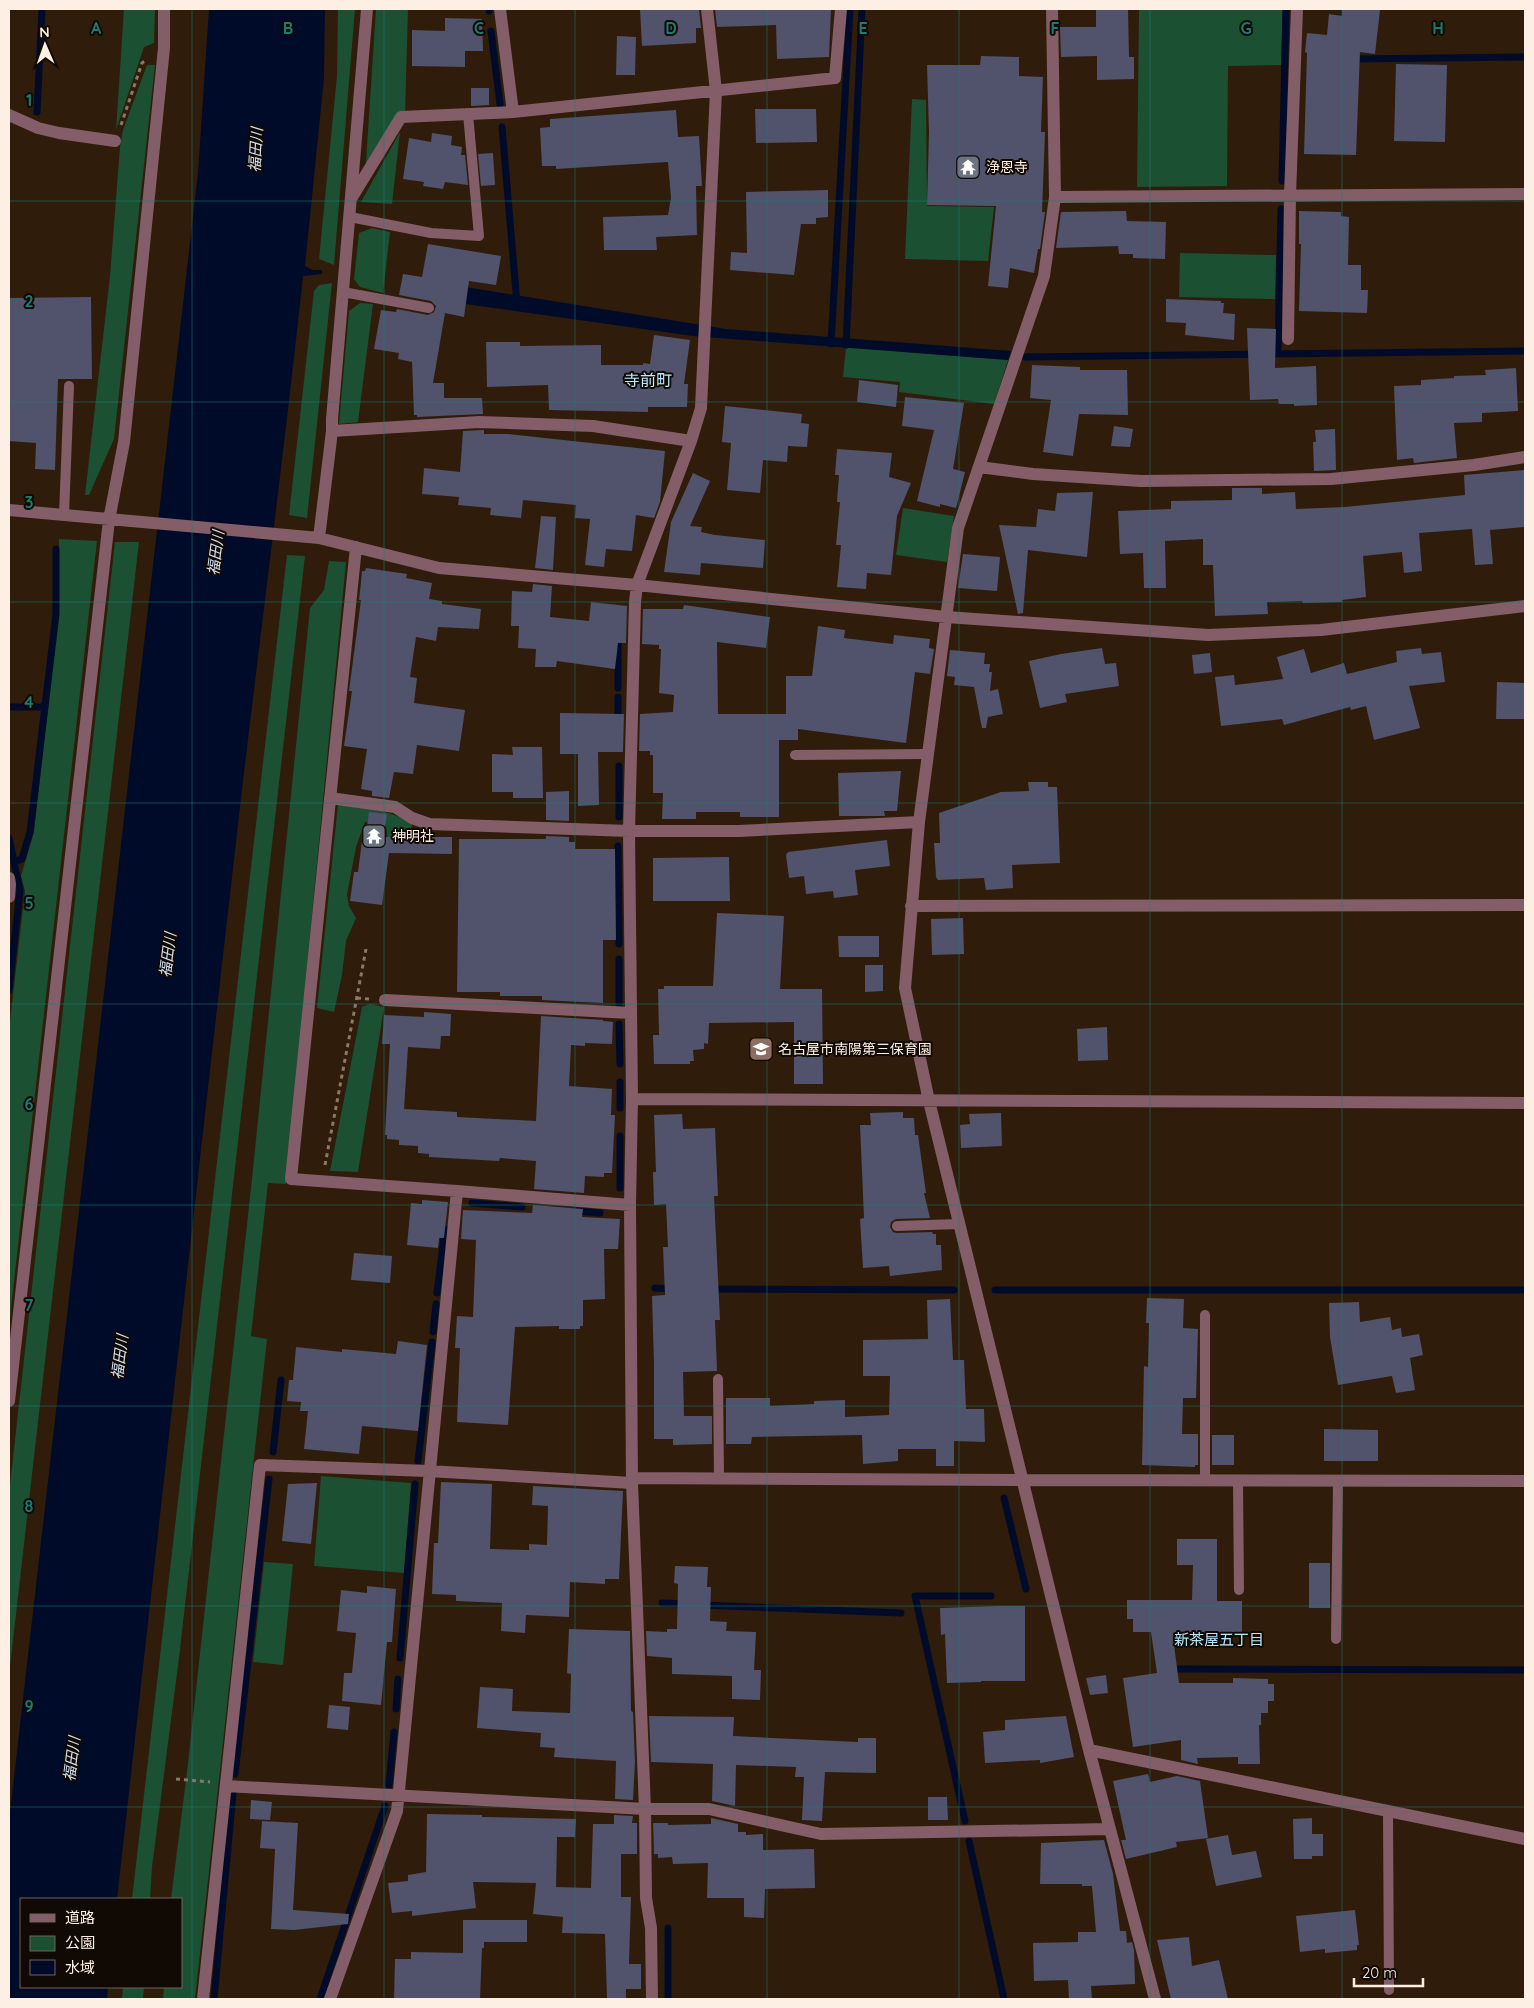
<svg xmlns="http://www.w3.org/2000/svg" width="1534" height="2008" viewBox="0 0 1534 2008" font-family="Quicksand,'Noto Sans JP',sans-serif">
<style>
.green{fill:#1b5032}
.water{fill:#000b29}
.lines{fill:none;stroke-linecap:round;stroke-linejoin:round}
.stream{stroke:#000b29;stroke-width:7}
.building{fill:#51526c}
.path{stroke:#8a796a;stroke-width:3;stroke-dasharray:4 4;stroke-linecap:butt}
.service{stroke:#835e68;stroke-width:10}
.minor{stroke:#835e68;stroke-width:12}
.grid{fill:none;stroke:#1b7c74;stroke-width:1;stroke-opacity:0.55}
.labels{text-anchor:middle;stroke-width:4;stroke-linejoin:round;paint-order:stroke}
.poi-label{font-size:14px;fill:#fdefe4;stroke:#110903;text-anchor:start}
.water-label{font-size:15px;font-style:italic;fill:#d3e1f2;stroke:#110903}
.neighbourhood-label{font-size:15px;fill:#b5e9fd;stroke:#110903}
.quarter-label{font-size:16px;fill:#b5e9fd;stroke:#110903}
.grid-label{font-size:16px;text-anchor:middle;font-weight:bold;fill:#1b7c74;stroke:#110903;stroke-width:4;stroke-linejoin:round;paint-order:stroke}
</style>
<rect width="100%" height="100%" fill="#301c0a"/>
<path class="green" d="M124,9H155L154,43L144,47L116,130Z
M338,9H355L334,265L319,259L337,76Z
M376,9H408L405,115L370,163L366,162Z
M1139,9H1283L1281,65L1228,66L1227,186L1137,187Z
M147,65H155L114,439L89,495H85L110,276L120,147L123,130Z
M912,99L926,100L927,206L994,207L988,261L905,259Z
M400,132L392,204L361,202Z
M372,228L390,232L383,293L360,287L354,279L359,233Z
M1180,253L1276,255L1275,299L1179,297Z
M332,283L307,518L289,515L314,291L319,285Z
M360,303L373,304L358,422L339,424L349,311Z
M846,347L1008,360L994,404L899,392L900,382L843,377Z
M903,508L954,516L947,562L896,555Z
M59,539L97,541L9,1326V1030L25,891L21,876L34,832L59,612Z
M115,542H139L9,1675V1494Z
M287,555L305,556L179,1658L152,1867L150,1899H132Z
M329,561L346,562L286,1184L268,1183L251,1336L267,1339L195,1999H163L164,1987H181V1899H171L187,1772L252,1179L310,608L324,590Z
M338,804C364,808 389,809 412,824L408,849L388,843L386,824L377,820L365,822L356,847L347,895L349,906L356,918L346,941L342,975L334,1012L317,1008Z
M370,1004L384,1007L358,1172L330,1171L362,1007Z
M321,1476L411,1483L404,1573L314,1566Z
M264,1562L293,1564L283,1665L253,1662Z
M123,1987H144L143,1999H122Z"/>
<path class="water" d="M209,9H325L324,78L305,266L313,270H322V274L303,276C285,444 263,613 243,781C200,1154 159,1526 117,1899H21V1987H108L107,1999H9V1821L198,173Z
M447,284L726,329L1011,351L1008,360L693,336L444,301Z"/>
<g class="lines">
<path class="stream" d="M489,9V11
M491,31L500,104
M1352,59L1525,57
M37,112L42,9
M502,127L517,304
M1282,181L1286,9
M831,344L850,9
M846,345L862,9
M1278,354L1281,209
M1025,357L1525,351
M618,634V688
M9,707H45
M618,722V697
M619,817V766
M9,838L20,890L9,990
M618,846L619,944
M14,862L22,859L30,832L56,614V549
M619,959V1003
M619,1024L620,1064
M620,1082V1108
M620,1136V1188
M472,1203L522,1207
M575,1211L600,1213
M655,1288L672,1289
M710,1289L954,1290
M995,1290H1525
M437,1293L445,1229
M433,1332L436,1304
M273,1452L281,1380
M418,1461L432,1342
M1004,1498L1026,1589
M662,1603L687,1604
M702,1605L901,1613
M400,1658L415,1484
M1179,1669L1525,1670
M396,1709L398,1679
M235,1774L269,1479
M389,1785L394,1732
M965,1821L915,1596H991
M969,1841L1004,1999
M214,1999L233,1793
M320,1999L385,1806
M668,1999V1928"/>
</g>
<path class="building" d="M640,9H699L701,28H696V43L642,46Z
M715,9H831L829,57L777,59L776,25L717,27Z
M1096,9H1128L1129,57H1134V79L1097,80V56L1061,57L1060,27H1096Z
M1342,9L1380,10L1375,54L1360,52L1356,155L1304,154L1307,53L1305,52L1307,33L1327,35L1329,14L1342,16Z
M445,18L482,19L483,51H465V67L412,66V30L445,31Z
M617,36L636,37L635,75H616Z
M981,56L1019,57V76L1043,77L1041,132H1045L1042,212H1045L1040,249H1038L1034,273L1010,268L1008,288L988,286L996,206L927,205L929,132L927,65H980Z
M1396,64L1447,65L1445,142L1394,141Z
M471,88H489V105L471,106Z
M755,109H816L817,142L756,143Z
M676,110L678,137L699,136L702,186H696L697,235L656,237L657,250H604L603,217L668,215L671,198L668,162L556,169V166H542L540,128L550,127V119Z
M432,133L452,136L451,145L462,147L461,155H465L468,185L445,182L443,189L423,186L424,182L403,179L409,138L431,142Z
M493,153L495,185L481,186L478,154Z
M828,190V217L816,218V224H801L794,275L730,270L731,252L747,253L746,192Z
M1126,211L1127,221L1166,222L1165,259L1133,258V254H1119L1118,246L1056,248L1061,212Z
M1299,211L1341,212V216L1349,217L1348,265H1361V290H1368L1367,313L1299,311L1301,244H1299Z
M428,244L501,256L496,285L469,281L464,317L445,313L433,383H444V398H482L483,414L417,417V415H414L412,362L398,359L399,353L374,349L381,310L396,312L397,309L428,315L434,312L436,306L431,301L399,295L403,274L422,277Z
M91,297L92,379H58L55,470L35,469L36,443L9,441V298Z
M1166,299L1221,301V303H1224L1223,313L1235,314L1234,340L1185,335L1186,323L1166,322Z
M1247,328L1276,329L1275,368L1316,366L1317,405L1294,406V404H1279L1278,399L1250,400Z
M654,335L690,340L684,384H688L687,407H648V412L549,410L548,385L487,387L486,342H520V346L601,345V365H643V363L650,364Z
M1032,365L1080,367V370H1127L1128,415L1079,414L1073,456L1043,452L1051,400L1030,398Z
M1516,368L1518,411L1482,413V422L1454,423L1457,458L1414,463L1413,458L1397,460L1394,386L1421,385V380L1454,378V376L1486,375L1485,370Z
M859,380L898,385L896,407L857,402Z
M905,397L964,403L953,469L965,472L956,508L940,504V507L917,501L934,430L902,426Z
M725,406L802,414L801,423L809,424L807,447L788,446L787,462L763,460L760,493L727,490L731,443L722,442Z
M1114,426L1133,429L1130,447L1111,446Z
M1335,429L1336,470L1314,471L1313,442H1316L1315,430Z
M484,430V434H507L665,451L660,502L654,518L636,515L632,551L606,549L604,567L585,565L590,519L575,518L576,505L523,500L521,518L490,515L491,508L458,505L459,497L422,494L424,468L460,472L463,431Z
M837,449L892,453L889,477L911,483L897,516L891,575L867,573L866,589L837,587L841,545H836L840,502H837L839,475H835Z
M1525,470V527L1490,530L1493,564L1475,565L1472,529L1419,533L1422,571L1404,573L1402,552L1363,556L1366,597L1342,600V602L1303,603L1302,601L1267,602L1268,614L1215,616L1213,565H1203V539L1165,541L1166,588H1144L1143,553L1120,554L1118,511L1171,509V501L1232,500V488H1262V494L1295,492L1296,509L1345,507L1465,495L1464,475Z
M693,473L710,481L690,526L702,527L701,532L715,535L765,540L763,568L701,563L700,575L664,572L671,522Z
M1093,492L1087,557L1028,550L1023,613L1018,614L999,525L1036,527L1038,509L1055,511L1057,493Z
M541,516L556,517L553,570L535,568Z
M963,554L1000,557L997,591L958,588Z
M366,568L407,574L406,578L432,583L429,599L442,601V604L481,609L479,629L438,627L436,641L416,637L410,677L417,678L414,703L465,710L459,751L417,745L413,774L394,772L389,798L372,796V791L361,789L367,749L344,746L352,691H349L361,600H359L361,582L362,571H365Z
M533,584L552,586L550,617L589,621L591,602L627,606L626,643H618L615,669L557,661L556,667H535L536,649L518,648L519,626H511L512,591L532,592Z
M684,605L770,617L766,648L717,642L718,714H786V676H812L818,626L845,630L844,638L893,644L894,635L930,639L929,648L934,649L930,674L915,672L906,743L798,729V740H779V817H740V812H696V819H662L663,793H653V755H650V751H639L640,714L673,712L674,695L659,693L661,649H659V645L642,644L643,609H683Z
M1102,648L1105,664L1116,663L1119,686L1065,694L1067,702L1040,708L1029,661L1061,654Z
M1421,648L1422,654L1441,652L1445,682L1409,686L1420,728L1374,740L1366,706L1351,710L1350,707L1284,725L1282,719L1221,726L1215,677L1234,675L1235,685L1283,679L1277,657L1304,649L1311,673L1344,663L1347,674L1397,662L1396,651Z
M950,650L985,653L984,664H990L989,672H992L990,691L998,689L1003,714L988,717L986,728H982L974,687L954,685L955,677L947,676Z
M1210,653L1212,672L1194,674L1192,655Z
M1497,682L1525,683L1524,719H1496Z
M560,713L624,714L623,752H598L599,805L578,806V754H560Z
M512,747H542L543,798H513V792H492V754L513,755Z
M901,771L897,811H884L885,816H839L838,773Z
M1028,782H1048V787H1057L1060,863L1012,865L1013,888L986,890L984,878L938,880L936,877L934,843H940L939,813L1001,792L1029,791Z
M569,791V821L546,820V792Z
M369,812L387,814L384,837H452V854L389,853L382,905L350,901L354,872H358L362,841H365Z
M546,836L569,837V842H575V849H615L616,940H603V1003L542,1000V996H500V992H457L459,839H546Z
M887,840L890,866L855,870L858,895L834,898L833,891L806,894L804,876L789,878L786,855L788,852Z
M729,857L730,901H653V858Z
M717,913L784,916L780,989H822L823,1084H794V1022L709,1023L708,1044L704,1043V1049L693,1050L694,1061H690V1064H654L653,1035H659L658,989H664V986H713Z
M963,918L964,954L932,955L931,919Z
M838,936H879V957H839Z
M865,965H883V991L865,992Z
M424,1012L451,1014L450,1036H441L440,1049L408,1047L404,1109L457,1112V1117L536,1121L541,1016L603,1020V1021L613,1022L612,1044L585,1043V1046L571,1045L569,1086L612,1089L611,1115H615L612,1173H604V1177L585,1176L584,1193L534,1189L536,1161L500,1158L499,1161L429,1157V1154L418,1153V1146L399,1145V1140L387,1139V1135H385L390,1044H382L384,1015L424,1017Z
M1107,1027L1108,1060L1078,1061L1077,1029Z
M903,1112V1118H914L915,1135H918L926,1193H924L930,1218L896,1219L891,1222L890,1227L893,1232L897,1233L932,1232L933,1234H936V1245H941L942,1270L890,1276L889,1266L863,1268L860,1219L864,1218L860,1125H871L870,1113Z
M1001,1113L1002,1146L961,1148L960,1125L970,1124L969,1114Z
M682,1114L683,1129L715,1128L718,1196H714L720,1320H715L717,1371L683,1372L684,1416H712V1444L673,1445V1439H654V1364L652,1296L665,1295L663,1247H668L666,1204L654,1205L653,1172H656L654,1115Z
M422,1200L448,1202L444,1238H439L438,1248L407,1245L411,1203L422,1204Z
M533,1205L583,1209L582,1217L620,1219L618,1249H604L605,1299L583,1300V1326H580V1329H559V1326L515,1327L508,1425L457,1422L460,1348H455L457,1316L473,1317L476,1240L461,1239L463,1210L532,1213Z
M354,1253L392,1256L390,1283L351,1280Z
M1147,1298L1184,1299L1183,1328L1198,1329L1196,1398H1183L1182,1434H1198V1465H1195V1467L1142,1465L1144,1366L1148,1367L1149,1323H1146Z
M950,1299L953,1360H964L966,1409H984L985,1442L954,1441V1466H936V1449H898V1461L863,1464L862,1435L752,1437L751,1444H726V1398H770V1406L814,1404V1401L845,1400V1417L889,1415L890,1376H863V1340L928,1339L927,1300Z
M1359,1302L1360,1322L1390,1317L1392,1330L1401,1328L1402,1337L1419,1334L1423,1355L1410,1358L1415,1390L1396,1393L1392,1376L1338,1385L1330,1337L1329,1303Z
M398,1341L427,1345L418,1431L362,1426L359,1454L304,1449L308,1411H300L301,1402L287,1401L289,1380H293L296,1347L342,1352V1349L396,1354Z
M1324,1429L1378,1430V1461H1324Z
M1212,1435H1234V1465H1212Z
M441,1482L492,1484L490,1549L529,1550V1544L547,1545L548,1506L532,1505L533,1486L623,1491L619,1579H605V1584L570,1582L569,1617L526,1615L525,1633L501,1631L502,1603L456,1601V1595L432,1594L434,1543H438Z
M317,1483L311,1544L282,1541L288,1484Z
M1177,1539H1217V1601H1242V1634L1173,1637L1179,1683H1233V1678L1268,1679V1684H1274V1701H1268V1713H1261V1725H1259L1260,1764H1238V1757L1197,1758L1198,1764L1181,1760V1740L1133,1747L1123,1678L1157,1673L1151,1632H1133V1619H1127V1600H1192L1193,1565H1177Z
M1309,1563H1330V1608H1309Z
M675,1566L708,1567L707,1587H711L710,1621L727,1622L726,1631L756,1632L754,1670H761L760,1700L732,1699V1676L672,1674V1658L647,1656L646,1631L667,1632V1629H677L678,1584L674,1583Z
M367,1586L396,1589L392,1642H387L381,1705L342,1701L344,1673H352L356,1633L337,1631L341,1590L367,1593Z
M999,1606H1025V1681H981V1682L947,1683L945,1634L941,1635L940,1608Z
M569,1629L630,1631L631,1711L633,1712L635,1762L633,1800L615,1799L616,1761L554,1757L555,1748L540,1747L541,1733L477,1728L480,1687L513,1689L512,1711L570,1713L571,1674L567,1673Z
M1106,1675L1108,1693L1090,1695L1086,1678Z
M329,1705L350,1707L348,1730L327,1728Z
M649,1716L734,1717L733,1736L858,1742V1738H876V1773L825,1772L822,1821L802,1820L804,1777H795L796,1767L736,1765L735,1806L712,1801L713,1764L651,1762Z
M1066,1716L1074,1757L1040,1763V1760L985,1763L983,1732L1005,1730V1720Z
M1148,1774L1150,1782L1177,1776L1200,1781L1208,1838L1176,1842L1177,1847L1126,1859L1121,1840H1126L1113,1781Z
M928,1797H947L948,1820H928Z
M251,1800L272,1802L270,1820L250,1819Z
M427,1814L482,1815V1817L576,1819L575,1837H557V1839L556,1887L591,1888L593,1824H614V1815L633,1816L632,1823H637V1854H621V1897H631L629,1964H641V1989H626V1999H607L605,1934L562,1933L563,1917L533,1914L536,1883L473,1882L476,1908L412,1916V1911L392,1913L388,1883L408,1881V1875L426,1872Z
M711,1818L738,1824V1832H746V1835L763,1834V1850L814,1849L815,1888L765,1889L764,1918L744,1917V1898H707L708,1863L673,1864L672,1857L658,1858V1854H654L653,1823H668V1825L711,1824Z
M1312,1818V1834H1323V1856H1312V1859H1294L1293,1819Z
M262,1821L298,1823L293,1910L349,1914L348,1924L294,1930L271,1929L275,1849L260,1848Z
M1228,1835L1232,1855L1256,1851L1262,1877L1216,1886L1206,1839Z
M1104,1840L1113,1874L1120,1931H1126L1127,1943L1132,1942L1134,1950L1135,1984L1091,1986L1092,1999H1069L1068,1980L1034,1981L1033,1943L1078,1942V1932H1096L1092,1886H1082V1884H1040L1041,1843Z
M1355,1910L1359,1945H1357V1950L1325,1953V1949L1300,1952L1296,1916Z
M463,1920H527V1942H484V1948H482L480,1999H394L395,1959H411V1952L463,1953Z
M1189,1937L1192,1966L1219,1960L1228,1999H1171L1157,1940Z"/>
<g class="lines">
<path class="path" d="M121,125L142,63L145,61
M357,998L369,999
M325,1165L366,949
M176,1779L210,1782"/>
<path class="service" d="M350,217L431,233L479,236L468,114
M343,292L429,308
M64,515L69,386
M795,755L928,754
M897,1226L959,1224
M1205,1315V1481
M718,1379L719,1478
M1238,1481L1239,1590
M1336,1639L1338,1481
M1388,1811L1389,1990"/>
<path class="minor" d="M500,9L513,112
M1052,9L1055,197L1044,276L958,528L919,822L905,988L929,1101L1089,1750L1155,1999
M9,115L38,128L59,133L115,141
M1055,197L1525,194
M351,199L401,117L513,112L835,78L841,9
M1288,339L1290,195L1297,9
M332,431L479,422L593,426L691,441
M979,467L1033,474L1141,481L1331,479L1474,465L1525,457
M9,510L319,538L439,568L637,585L946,617L1208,635L1321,630L1525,606
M319,538L332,431V419L367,9
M356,547L291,1179L457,1191
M330,798L395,807L412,818L429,824L629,831H739L919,822
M9,878L10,884L9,897
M911,906L1525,905
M385,1000L630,1013
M632,1099L1525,1103
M9,1401L109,520L124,442L164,48V9
M632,1478L1023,1480L1525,1481
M1089,1750L1525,1839
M226,1786L645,1809H709L821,1834L1110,1829
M203,1999L260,1465L428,1471L632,1483
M330,1999L397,1811L457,1191L630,1205
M652,1999L651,1928L646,1898L645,1809L632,1483L630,1205L632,1099L629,831L635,602L637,585L691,441L701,408L716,91L707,9"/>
</g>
<path class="grid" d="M192,9V1999M384,9V1999M575,9V1999M767,9V1999M959,9V1999M1150,9V1999M1342,9V1999M9,201H1525M9,402H1525M9,602H1525M9,803H1525M9,1004H1525M9,1205H1525M9,1406H1525M9,1606H1525M9,1807H1525"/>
<defs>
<g id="temple-square" transform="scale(1.25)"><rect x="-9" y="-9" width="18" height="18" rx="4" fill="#6b7280" stroke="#110903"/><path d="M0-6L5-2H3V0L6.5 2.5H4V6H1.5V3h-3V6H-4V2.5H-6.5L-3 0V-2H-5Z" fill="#fff"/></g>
<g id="school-square" transform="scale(1.25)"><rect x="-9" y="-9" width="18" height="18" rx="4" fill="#8d6e63" stroke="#110903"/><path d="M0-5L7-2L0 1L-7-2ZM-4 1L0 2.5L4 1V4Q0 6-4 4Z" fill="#fff"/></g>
</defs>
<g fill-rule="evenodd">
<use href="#temple-square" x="968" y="167"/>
<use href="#temple-square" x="374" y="836"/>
<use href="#school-square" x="761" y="1049"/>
</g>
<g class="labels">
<g class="poi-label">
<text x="986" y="172">浄恩寺</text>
<text x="392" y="841">神明社</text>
<text x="778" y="1054">名古屋市南陽第三保育園</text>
</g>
<g class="water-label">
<text transform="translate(256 150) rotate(-87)" y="5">福田川</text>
<text transform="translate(216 553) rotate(-83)" y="5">福田川</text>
<text transform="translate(168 955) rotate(-83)" y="5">福田川</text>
<text transform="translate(120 1357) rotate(-83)" y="5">福田川</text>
<text transform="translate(72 1759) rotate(-83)" y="5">福田川</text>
</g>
<g class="neighbourhood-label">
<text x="1219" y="1645">新茶屋五丁目</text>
</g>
<g class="quarter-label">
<text x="648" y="386">寺前町</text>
</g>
</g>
<g class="grid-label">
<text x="96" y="34">A</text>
<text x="288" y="34">B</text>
<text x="479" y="34">C</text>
<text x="671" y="34">D</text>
<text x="863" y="34">E</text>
<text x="1055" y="34">F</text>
<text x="1246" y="34">G</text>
<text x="1438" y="34">H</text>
<text x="29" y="106">1</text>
<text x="29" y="307">2</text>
<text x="29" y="508">3</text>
<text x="29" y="708">4</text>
<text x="29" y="909">5</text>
<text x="29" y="1110">6</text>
<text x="29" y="1311">7</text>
<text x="29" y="1512">8</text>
<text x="29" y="1712">9</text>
</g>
<rect width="1534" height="2008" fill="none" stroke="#fdefe4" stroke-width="20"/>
<rect x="20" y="1898" width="162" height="90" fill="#110903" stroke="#6f655d"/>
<rect x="30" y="1914" width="25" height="8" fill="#835e68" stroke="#6f655d"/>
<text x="65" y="1923" font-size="15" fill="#fdefe4">道路</text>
<rect x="30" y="1936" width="25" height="15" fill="#1b5032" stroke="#6f655d"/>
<text x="65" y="1948" font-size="15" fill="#fdefe4">公園</text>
<rect x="30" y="1960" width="25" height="15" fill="#000b29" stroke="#6f655d"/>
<text x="65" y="1973" font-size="15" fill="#fdefe4">水域</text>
<g transform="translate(45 45) rotate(358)" stroke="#110903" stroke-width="4" paint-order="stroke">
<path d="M0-4L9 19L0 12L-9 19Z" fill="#fdefe4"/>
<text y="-8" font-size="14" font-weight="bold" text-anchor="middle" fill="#fdefe4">N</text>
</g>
<path d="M1354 1978v8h69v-8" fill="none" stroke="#fdefe4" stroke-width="2.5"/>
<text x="1362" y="1978" font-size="15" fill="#fdefe4" stroke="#110903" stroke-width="4" paint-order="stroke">20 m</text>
</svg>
